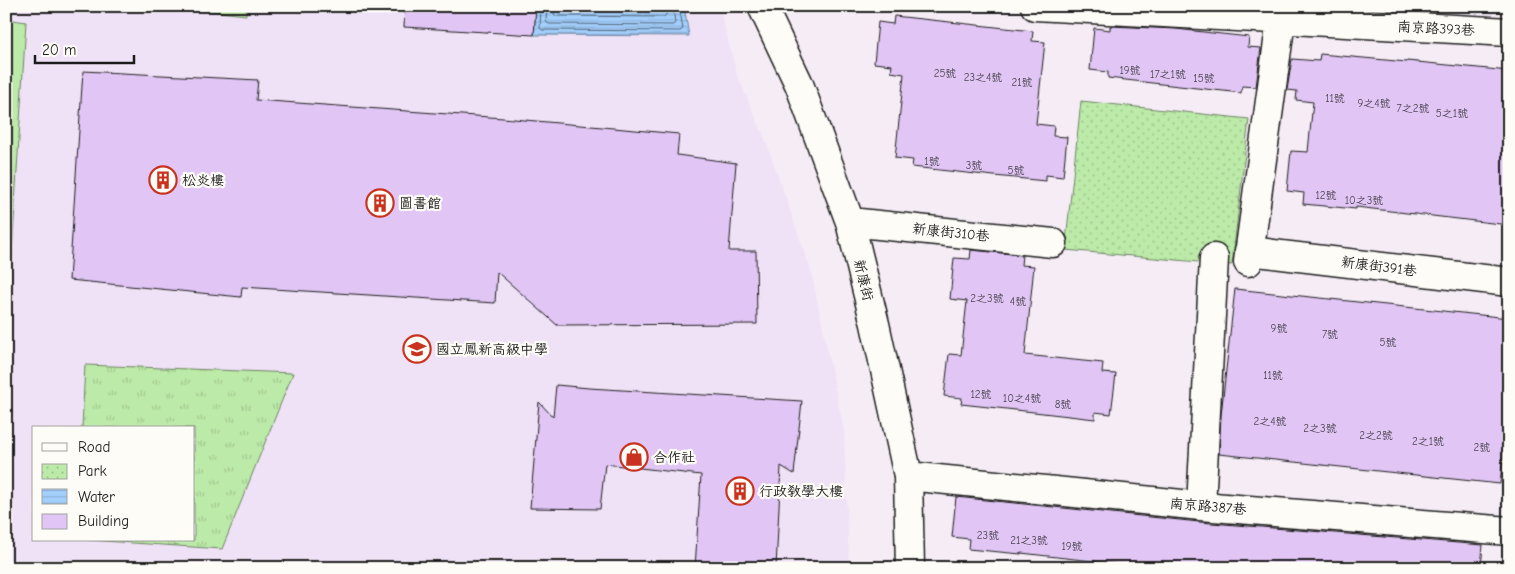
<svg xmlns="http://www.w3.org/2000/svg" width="1515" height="574" viewBox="0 0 1515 574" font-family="'Comic Neue','LXGW WenKai TC',sans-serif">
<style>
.built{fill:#efe1f6;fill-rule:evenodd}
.grass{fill:url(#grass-tufts);stroke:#6c8362}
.park{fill:url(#park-dots);stroke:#6c8362}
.pitch{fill:#bceaa8;stroke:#6c8362}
.water{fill:url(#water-rules);stroke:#6d87a3}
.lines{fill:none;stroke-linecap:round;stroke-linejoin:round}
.shore{stroke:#526476;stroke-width:1}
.building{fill:#e1c6f5;stroke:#1c1c1c}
.street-casing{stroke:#1c1c1c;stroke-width:31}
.street{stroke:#fdfcf7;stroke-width:28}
.labels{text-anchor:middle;stroke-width:4.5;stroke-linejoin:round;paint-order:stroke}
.number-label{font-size:11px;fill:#4d4652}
.street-label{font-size:14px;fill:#1c1c1c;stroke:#fdfcf7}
.poi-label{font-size:14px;fill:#1c1c1c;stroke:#fdfcf7;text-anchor:start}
</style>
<defs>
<pattern id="grass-tufts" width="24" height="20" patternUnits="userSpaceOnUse" patternTransform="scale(1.25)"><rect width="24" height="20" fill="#bceaa8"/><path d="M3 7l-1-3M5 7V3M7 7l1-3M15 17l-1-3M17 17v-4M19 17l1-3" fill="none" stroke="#a1c890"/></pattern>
<pattern id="park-dots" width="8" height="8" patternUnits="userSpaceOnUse" patternTransform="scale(1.25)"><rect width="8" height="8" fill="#bceaa8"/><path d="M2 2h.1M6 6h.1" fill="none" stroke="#a1c890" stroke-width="1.8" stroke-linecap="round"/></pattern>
<pattern id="water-rules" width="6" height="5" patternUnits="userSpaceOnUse" patternTransform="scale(1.25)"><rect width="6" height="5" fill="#a3cffd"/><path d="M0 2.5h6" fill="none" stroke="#8cb1d8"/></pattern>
</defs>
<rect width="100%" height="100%" fill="#f5ecf6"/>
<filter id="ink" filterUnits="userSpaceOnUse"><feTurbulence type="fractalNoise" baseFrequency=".02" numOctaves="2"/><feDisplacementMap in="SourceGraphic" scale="10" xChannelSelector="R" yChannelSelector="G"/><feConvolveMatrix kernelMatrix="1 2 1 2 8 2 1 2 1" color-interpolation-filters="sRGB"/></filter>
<g filter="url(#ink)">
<path class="built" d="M6,6H719L737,75L766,142L811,271L844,432L849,568H6ZM34,428H194V540H34Z"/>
<path class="grass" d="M85,365L293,373L222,549L89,540H194V428H82Z"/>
<path class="park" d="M1081,101L1249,119L1232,265L1065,250Z"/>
<path class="pitch" d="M167,6H246V15Z
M6,19L26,22L6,353Z"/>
<path class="water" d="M536,6H684L689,36L534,35Z"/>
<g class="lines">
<path class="shore" d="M541,6L540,28L542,30L680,31L683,29L679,6
M547,6L546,22L549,24L673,25L675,23L673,6
M555,6L554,14L557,16L664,17L666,15V6"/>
</g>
<path class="building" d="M405,6H536L534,35L404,27Z
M894,16L1033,31L1032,41L1045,42L1036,124L1054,126L1053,136L1067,137L1063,177L1046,175V181L994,176L912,167L913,160L895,158L904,74L891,72L892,65L874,63L878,22L893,24Z
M1110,26L1176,29L1249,37L1248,47L1261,48L1256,87L1242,86L1241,93L1108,78V72L1090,70L1094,28L1110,30Z
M1320,54L1407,62V61L1509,71V225L1356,207V209L1303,204L1304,193L1287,191L1291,151L1308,152L1313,102L1296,100L1297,91L1287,90L1292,59L1319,61Z
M83,71L258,80L256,100L503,118L679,134L677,155L736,163L729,251H756L757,324L557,325L497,272L495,303L242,287L241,297L69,280Z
M971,250L1022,255L1021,265L1034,266L1025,355L1103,363L1102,373L1116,374L1111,414L1095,412V419L1043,413L961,404L962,398L944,396L949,354L961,355L967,301L950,299L954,258L970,259Z
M1235,289L1509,318V401L1500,484L1219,454L1221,415Z
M556,385L589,388L802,401L794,474L781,466L776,568H695L701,475L605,464L600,509L530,508L539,402L553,417Z
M956,497L1199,522L1483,545L1481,568H1155L1021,553V554L968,549L969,539L952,537Z"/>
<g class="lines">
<g class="street-casing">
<path id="street" d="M762,6L799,84L850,222L875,324L908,476L910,568
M1035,6L1509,32
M850,222L1053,243
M1249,251L1509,282
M1248,262L1281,20
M908,476L1201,506L1509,531
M1201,506L1214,258"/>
</g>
<use href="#street" class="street"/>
</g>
</g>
<defs>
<g id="building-ring" transform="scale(1.4375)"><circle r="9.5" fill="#fdfcf7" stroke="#c8321e" stroke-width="1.5"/><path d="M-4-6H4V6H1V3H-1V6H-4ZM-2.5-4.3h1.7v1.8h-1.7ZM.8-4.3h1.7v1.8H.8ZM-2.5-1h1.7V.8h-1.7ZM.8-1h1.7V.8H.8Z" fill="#c8321e"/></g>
<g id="school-ring" transform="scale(1.4375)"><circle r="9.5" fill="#fdfcf7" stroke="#c8321e" stroke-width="1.5"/><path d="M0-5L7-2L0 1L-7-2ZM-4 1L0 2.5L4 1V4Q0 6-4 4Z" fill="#c8321e"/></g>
<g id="shop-ring" transform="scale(1.4375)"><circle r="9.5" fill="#fdfcf7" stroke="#c8321e" stroke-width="1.5"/><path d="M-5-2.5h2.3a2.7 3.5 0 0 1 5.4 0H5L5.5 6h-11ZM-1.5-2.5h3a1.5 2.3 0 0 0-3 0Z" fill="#c8321e"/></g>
</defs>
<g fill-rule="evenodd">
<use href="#building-ring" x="163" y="180"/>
<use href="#building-ring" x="380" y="203"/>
<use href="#school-ring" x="417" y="349"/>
<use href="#shop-ring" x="634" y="457"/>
<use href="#building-ring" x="740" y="491"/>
</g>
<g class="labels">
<g class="number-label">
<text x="1130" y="74">19號</text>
<text x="945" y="77">25號</text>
<text x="1168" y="78">17之1號</text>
<text x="983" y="81">23之4號</text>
<text x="1204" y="82">15號</text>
<text x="1022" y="86">21號</text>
<text x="1335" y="102">11號</text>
<text x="1374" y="107">9之4號</text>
<text x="1413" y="112">7之2號</text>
<text x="1452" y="117">5之1號</text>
<text x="932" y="165">1號</text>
<text x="974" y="169">3號</text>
<text x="1016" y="174">5號</text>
<text x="1326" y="199">12號</text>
<text x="1364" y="204">10之3號</text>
<text x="987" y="302">2之3號</text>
<text x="1018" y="305">4號</text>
<text x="1279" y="332">9號</text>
<text x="1330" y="338">7號</text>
<text x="1388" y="346">5號</text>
<text x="1273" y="379">11號</text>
<text x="981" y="398">12號</text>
<text x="1022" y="402">10之4號</text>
<text x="1063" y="408">8號</text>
<text x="1270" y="425">2之4號</text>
<text x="1320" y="432">2之3號</text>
<text x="1376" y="439">2之2號</text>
<text x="1428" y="445">2之1號</text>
<text x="1482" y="451">2號</text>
<text x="988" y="539">23號</text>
<text x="1029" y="544">21之3號</text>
<text x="1072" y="550">19號</text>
</g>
<g class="street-label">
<text transform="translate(1436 28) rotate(3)" y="5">南京路393巷</text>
<text transform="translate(951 232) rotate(6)" y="5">新康街310巷</text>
<text transform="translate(1379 266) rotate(7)" y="5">新康街391巷</text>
<text transform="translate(864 280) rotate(76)" y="5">新康街</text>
<text transform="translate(1208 506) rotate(5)" y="5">南京路387巷</text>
</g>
<g class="poi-label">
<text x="182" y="185">松炎樓</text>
<text x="399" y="208">圖書館</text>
<text x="436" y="354">國立鳳新高級中學</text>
<text x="653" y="462">合作社</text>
<text x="759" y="496">行政教學大樓</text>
</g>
</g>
<rect width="1515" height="574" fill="none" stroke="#fdfcf7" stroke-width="25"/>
<rect x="12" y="12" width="1490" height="549" fill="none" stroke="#1c1c1c" stroke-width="2" filter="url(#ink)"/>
<rect x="32" y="426" width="162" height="115" fill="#fdfcf7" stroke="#a3a29f"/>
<rect x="42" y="443" width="25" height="8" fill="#fdfcf7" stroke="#a3a29f"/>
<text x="78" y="452" font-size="15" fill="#1c1c1c">Road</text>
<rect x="42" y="464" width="25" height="15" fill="url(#park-dots)" stroke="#a3a29f"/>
<text x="78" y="476" font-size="15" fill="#1c1c1c">Park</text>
<rect x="42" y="489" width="25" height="15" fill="url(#water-rules)" stroke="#a3a29f"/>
<text x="78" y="502" font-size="15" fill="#1c1c1c">Water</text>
<rect x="42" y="514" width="25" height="15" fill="#e1c6f5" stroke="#a3a29f"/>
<text x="78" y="526" font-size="15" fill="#1c1c1c">Building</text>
<path d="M35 55v8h99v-8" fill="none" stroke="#1c1c1c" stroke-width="2.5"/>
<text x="42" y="55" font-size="15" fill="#1c1c1c" stroke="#fdfcf7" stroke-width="4" paint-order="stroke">20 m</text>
</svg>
